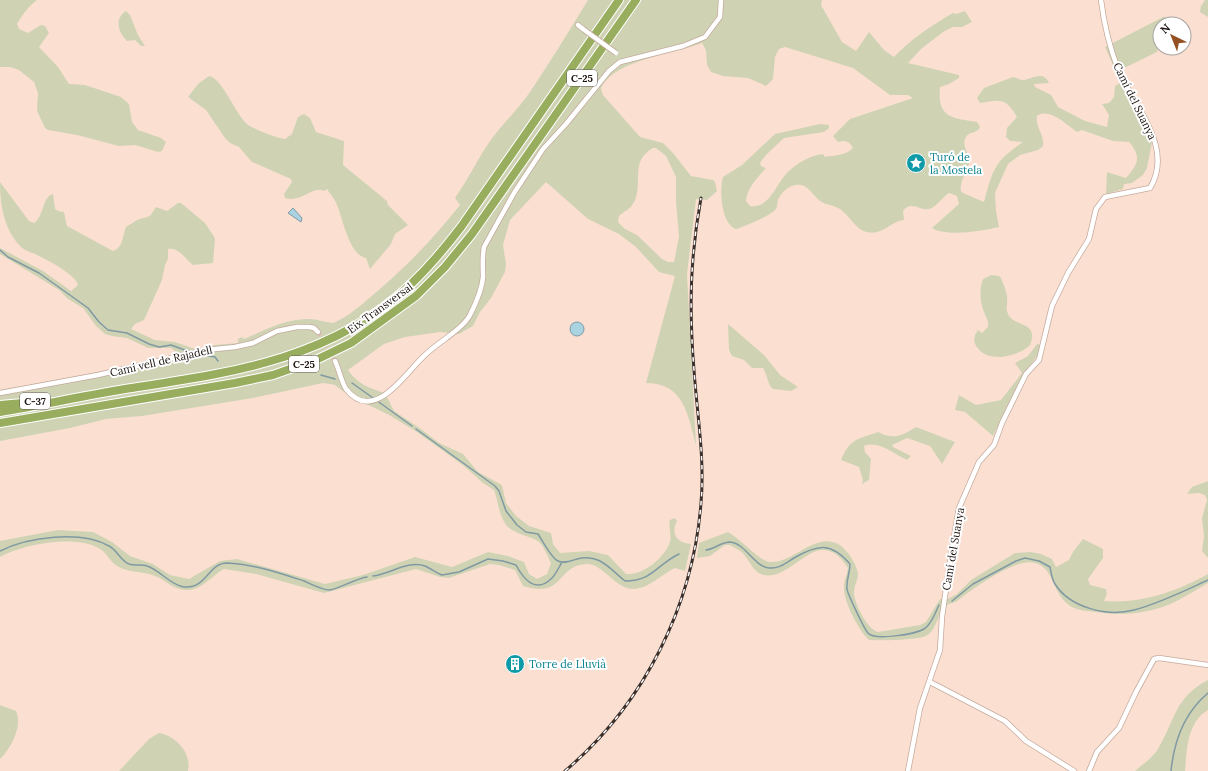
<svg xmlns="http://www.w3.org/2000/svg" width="1208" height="771" viewBox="0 0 1208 771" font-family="Lora,serif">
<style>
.green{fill:#cfd3b4;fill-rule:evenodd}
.water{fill:#aad3e2;stroke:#8099a3}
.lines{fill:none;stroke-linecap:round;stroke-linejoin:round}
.stream{stroke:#8099a3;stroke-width:1.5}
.street-tunnel{stroke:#dac1b5;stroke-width:4.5;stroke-dasharray:4.5 2;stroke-linecap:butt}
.street-casing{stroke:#c4aa9d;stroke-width:6}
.highway-casing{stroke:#fff;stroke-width:10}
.street{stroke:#fff;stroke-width:4.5}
.highway{stroke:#98ad5e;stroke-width:8}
.rail-casing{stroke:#3c302b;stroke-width:3}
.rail{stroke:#fff;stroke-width:1.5;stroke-dasharray:4.5;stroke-linecap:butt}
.street-bridge-casing{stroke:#c4aa9d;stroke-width:6;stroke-linecap:butt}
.street-bridge{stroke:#fff;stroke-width:4.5}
.labels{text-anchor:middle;stroke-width:4;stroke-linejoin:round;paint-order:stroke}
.shield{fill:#fff;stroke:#615a57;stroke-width:1}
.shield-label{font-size:10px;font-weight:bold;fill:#1d130f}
.street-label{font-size:11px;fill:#1d130f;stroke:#fff}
.culture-label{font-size:11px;fill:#0d838f;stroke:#fff;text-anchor:start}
</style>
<rect width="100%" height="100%" fill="#fbe0d2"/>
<path class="green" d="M0,0H37C29,6 22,15 17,24L19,29L28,33L41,25L45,26L49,33L39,47L58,67L69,84L85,85L121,97L129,104L132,122L138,130L161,138L166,142L162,151L158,152L135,145L119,146L77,135L48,130L45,128L37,111L38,93L34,82L19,70L10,67H0Z
M588,0H822L821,5L842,42L856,51L869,32L884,50L894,57C911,39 932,25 953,13L956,14L965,11L972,22L962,27H953L943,32L921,49L908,63L959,75V78L949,84L940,87C937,118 952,118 977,122L980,127C977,134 969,131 966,137C961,145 969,153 969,161C969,171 959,180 961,191L963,193L984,202C993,169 994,162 1023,142L1010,141L1006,137L1007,128L1017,117C1006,98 1001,99 980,103L977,98L984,88L1013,77C1016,77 1020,80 1022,80C1031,80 1043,69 1049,83L1034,84L1035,87L1051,95L1058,107L1085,121L1107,127L1109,115L1102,104L1109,103L1114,97L1115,86L1120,83L1152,142L1147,168L1143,175L1132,183L1124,184L1123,189L1106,194L1107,172L1126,178C1138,164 1142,157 1129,142L1113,141L1082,130L1077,132C1067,125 1049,107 1037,116C1035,127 1045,135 1043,146L1038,150L1020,155L1008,164L995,193L996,211L999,227C982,231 947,237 932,228L959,204L957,196L949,193C942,197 937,207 929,209C919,211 912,200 903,211L904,220C891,221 882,236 867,232C856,230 849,215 840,209C834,205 826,205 820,201C812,195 808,183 796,185C789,185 780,194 778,200C776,205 779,207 774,211C769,216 743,227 736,229C721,224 719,189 723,177L742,165L775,134L820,124L829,125V128L824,132L784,138L766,155L760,163L761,166L766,168C758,177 747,188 746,201L750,206C769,209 776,185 786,174C794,165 810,155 823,154L825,157C834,155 846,156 853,148C849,141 845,140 838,142L833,136L850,119L913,98L908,95H890L853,68L785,47L779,49L775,57L773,79L766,86L748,78L723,76L711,72L707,65L706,50L702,43C675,54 612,60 601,89L603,95L640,137L663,143L673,153L691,176L713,180L715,182L717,191L707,200L696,199L687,274L696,445C688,415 684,383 646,383L675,276L659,272L636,247L619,234L588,219L546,182L510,220L503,245L506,264L505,272L491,298L480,312L473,326L459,334L440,332L405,337L384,344L348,370C356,383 371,389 385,393L394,411L421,429L439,443L463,454L478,472L502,485L506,503L516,516L529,526L551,533L553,544L560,553L589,551L608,555L626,574C643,576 665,557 670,542C672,535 668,527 670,520L675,518L677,521C670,535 678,543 691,544L685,571L675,568C662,574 649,588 635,589C615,590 604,564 587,564C556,565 565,599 523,586L515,570L499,565L490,564L449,578L440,577L416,569L324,593L256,574L224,569C211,576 202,591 185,590C172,589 166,580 155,576C144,571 128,573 117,566C110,562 107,553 100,549C77,534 23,544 0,557V541L58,530L93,532L112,542L130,556L153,564L170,575L189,579L220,561L237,559L325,584L363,575L415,557L452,567L488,552L508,556L524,562L529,574L537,579L547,574L551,563C548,557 545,549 541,544C535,536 516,536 506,525C499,515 498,501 494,490L483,483L464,466L417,432L389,415L348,395L335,385L330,384L323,383L253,398L142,416L106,419L70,428L0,441V390L119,368L179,354L171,348H148L127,338L112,336L105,334L96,326L83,308L68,299L59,290L0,254V248L43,271L71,291L78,285C77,276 48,260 39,256C33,252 25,252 20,246C4,229 0,205 0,182L29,221L34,223C44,217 42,197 53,194L55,209L58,211L64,212L67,226L113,251C124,247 122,236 126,227L137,220L150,216L156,207L167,211L178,203H181L205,223L215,238L213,263L193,265C185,259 179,247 168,249V259L165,265L162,280L144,320L135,324L131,329L155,340L175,342L198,350L215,345L238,343V339L242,337L244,339C265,330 285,319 309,319C317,319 325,322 333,323C348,317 361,305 373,295C406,267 434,238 460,205L455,198C467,181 476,162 488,144C501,125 517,111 530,92C550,62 569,31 588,0ZM653,148H656L666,156L676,177V202L679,237L674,262H668L662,259L637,235L625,229L618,222L619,216C623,212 630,209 633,204C645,185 628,162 653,148Z
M1205,0H1208V17L1200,12L1201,6Z
M126,11L130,15L138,35L145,46H141L135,40L127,41C118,32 114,19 126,11Z
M1165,16L1163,24H1160V39L1157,52L1116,72L1105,47Z
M209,76C222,78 235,113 247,124C253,129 277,138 285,139L292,134L298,117L304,114L310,118L316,132L344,141L343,165L387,201L388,205L408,225L395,234L391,244L370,269L366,258C349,255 343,219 337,205C335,199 330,194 327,189L324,191C312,185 303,203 285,198L284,194L292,182L291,179L252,162L239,147L230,143L225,138L206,110L188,97L198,84Z
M991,275L999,276L1001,278C1003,284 1006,289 1007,296C1008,302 1005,308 1008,314C1013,327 1040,321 1030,345C1017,358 981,365 974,341L975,335L978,330L982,333L988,327C989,321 986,318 984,312C980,302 979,290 983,279Z
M728,324L764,355L780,375L798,387L791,391L773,389C767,384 768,376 763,368H752L744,360L732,356L729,350Z
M1037,344L1041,345L1037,356L1020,380L993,436L965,412L955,410L959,395L976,405L1001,400L1022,373L1015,363L1028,356Z
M916,427L955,442L942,464L930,446L907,438L892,445L893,447L911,456L907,460C895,455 879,440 864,446L865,452L871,459L869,480L862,484L863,480L859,467L841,460C851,437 857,440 878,432C893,440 902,436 916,427Z
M1208,481V558L1202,551L1204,536L1202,518L1207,500L1205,495L1199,493L1187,494L1192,487Z
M728,532C740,538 759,561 770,562C793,564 814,532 838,544C847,549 857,564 858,574C858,580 854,586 854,592C854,603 867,629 878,632L920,625L926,622L940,599H948L957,594L971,580L1015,553L1031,552L1041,554L1052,559L1056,567L1069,560L1073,552L1083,539L1103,549V558L1088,579L1090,585L1106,589L1107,594L1104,601C1140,604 1176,592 1208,574V583C1196,590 1180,600 1168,605C1144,614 1121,616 1096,612C1089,611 1079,611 1072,607C1049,595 1056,557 1023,563C1002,568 974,588 957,601C954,603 949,603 946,606C937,614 937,630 926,636C918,640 879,641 869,640C859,631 843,601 844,587C844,581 847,574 848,568C818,521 794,581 764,575C754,573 751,563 745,556C742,551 735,548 730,545H725L710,556L697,558L699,543Z
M1208,680V710C1187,722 1187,750 1185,771H1135C1144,763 1153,758 1159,747C1175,720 1175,697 1208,680Z
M0,705L16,711C23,725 11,749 0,759Z
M159,733C176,736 192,753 188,771H119L149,739Z"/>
<path class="water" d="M293,208L302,218L301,222L288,213Z
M570 329a7 7 0 1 1 14 0a7 7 0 1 1-14 0Z"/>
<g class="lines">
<path class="stream" d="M0,250L8,257L39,273L88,308L99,322L108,330L127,333L149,344L159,347L171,345L190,352
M197,354L215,357L218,361
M321,375L335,379
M352,383L373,398
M376,400L412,426
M416,429L495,486L499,491L506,511L517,525L526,532L538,534C542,540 552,559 558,561C564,564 571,561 577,559C599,553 609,568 625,581C653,581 656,565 679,554
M706,550C714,549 720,543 729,542C745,542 753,566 769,568C779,569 786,563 794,558C818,544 831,542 850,564C850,573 846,580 847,589C847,592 864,629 868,633C874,641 916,634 924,629C932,624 935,613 939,605
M0,551C28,537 81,530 109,546C117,550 121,561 129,564C135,566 142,564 147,566C160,570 170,585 184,587C207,589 208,563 227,563C253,564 279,573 304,581C311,584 322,590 330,590C338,589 355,579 367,577
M373,576C390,574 408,560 425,566C430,568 436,573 442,575L459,572L488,559L503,561L516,565C524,580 536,594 552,578C556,574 559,567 562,562
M952,601L973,584L1016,561L1025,558L1039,561L1050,567C1051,572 1052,580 1055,584C1070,608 1108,617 1134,610C1160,603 1184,591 1208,580
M1171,771C1174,741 1185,712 1208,693"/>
<path class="street-tunnel" d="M318,332L335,361"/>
<g class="street-casing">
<path id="street" d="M578,25L583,29
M335,361C339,369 341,381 346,389C374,425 405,373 425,355C438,342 462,330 470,315C476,303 482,290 483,277C483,267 482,257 484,247L514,193L543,149L566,124L609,71L620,62L683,46L705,37L720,17L721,0
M0,393L98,375L206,350L235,347L253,343L277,331L297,327H309L314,328L318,332
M930,682L1005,721L1026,741L1074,771
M908,771L920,708L940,650L942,617L951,554L959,508L979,462L994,445L1002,423L1026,374L1039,360L1052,306L1068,273L1089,239L1096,209L1105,197L1150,188C1175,147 1133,105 1118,69C1109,46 1104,24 1101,0
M1089,771L1097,752L1119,728L1136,692L1154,659L1159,658L1208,665"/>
</g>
<g class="highway-casing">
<path id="highway" d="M0,405L23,403
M0,412C42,405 83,396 125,389C228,373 329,361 409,286C428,268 445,248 461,227L619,0
M0,423L235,383L273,375L318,359L351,343L416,296L445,267L472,234L636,0"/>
</g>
<use href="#street" class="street"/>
<use href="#highway" class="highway"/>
<g class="rail-casing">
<path id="rail" d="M565,771C644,704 693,606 701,503C705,459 697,414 694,370C689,309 690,258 701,198"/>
</g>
<use href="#rail" class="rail"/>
<g class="street-bridge-casing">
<path id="street-bridge" d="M583,29L616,53"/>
</g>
<use href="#street-bridge" class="street-bridge"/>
</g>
<defs>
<g id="sight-disc" transform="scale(1)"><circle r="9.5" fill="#0f9aa8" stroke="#fff"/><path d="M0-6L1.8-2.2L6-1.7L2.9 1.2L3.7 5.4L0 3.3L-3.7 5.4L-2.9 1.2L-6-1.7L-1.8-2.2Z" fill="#fff"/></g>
<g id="building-disc" transform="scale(1)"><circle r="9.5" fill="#0f9aa8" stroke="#fff"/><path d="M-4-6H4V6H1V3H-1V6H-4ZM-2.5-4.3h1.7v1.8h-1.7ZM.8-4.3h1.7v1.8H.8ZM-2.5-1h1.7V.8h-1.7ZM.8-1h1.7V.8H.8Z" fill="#fff"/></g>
</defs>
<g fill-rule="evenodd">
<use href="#sight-disc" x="916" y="163"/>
<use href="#building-disc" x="515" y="664"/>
</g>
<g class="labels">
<g class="shield">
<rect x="567" y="70" width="30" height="16" rx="3"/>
<rect x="289" y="356" width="30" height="16" rx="3"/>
<rect x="20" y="393" width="30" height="16" rx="3"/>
</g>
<g class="shield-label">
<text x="582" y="82">C-25</text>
<text x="304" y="368">C-25</text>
<text x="35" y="405">C-37</text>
</g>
<g class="street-label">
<text transform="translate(1135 101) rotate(64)" y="4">Camí del Suanya</text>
<text transform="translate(380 308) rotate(-36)" y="4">Eix Transversal</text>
<text transform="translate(161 361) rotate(-13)" y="4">Camí vell de Rajadell</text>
<text transform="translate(953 549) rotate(-80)" y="4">Camí del Suanya</text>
</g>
<g class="culture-label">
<text x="930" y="161">Turó de<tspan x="930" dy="13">la Mostela</tspan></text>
<text x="529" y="668">Torre de Lluvià</text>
</g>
</g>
<g transform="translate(1172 36) rotate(317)"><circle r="19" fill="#ffffff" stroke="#a5a19f"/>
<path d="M0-3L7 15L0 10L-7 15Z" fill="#935020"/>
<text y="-6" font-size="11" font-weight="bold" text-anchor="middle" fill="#1d130f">N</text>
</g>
</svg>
